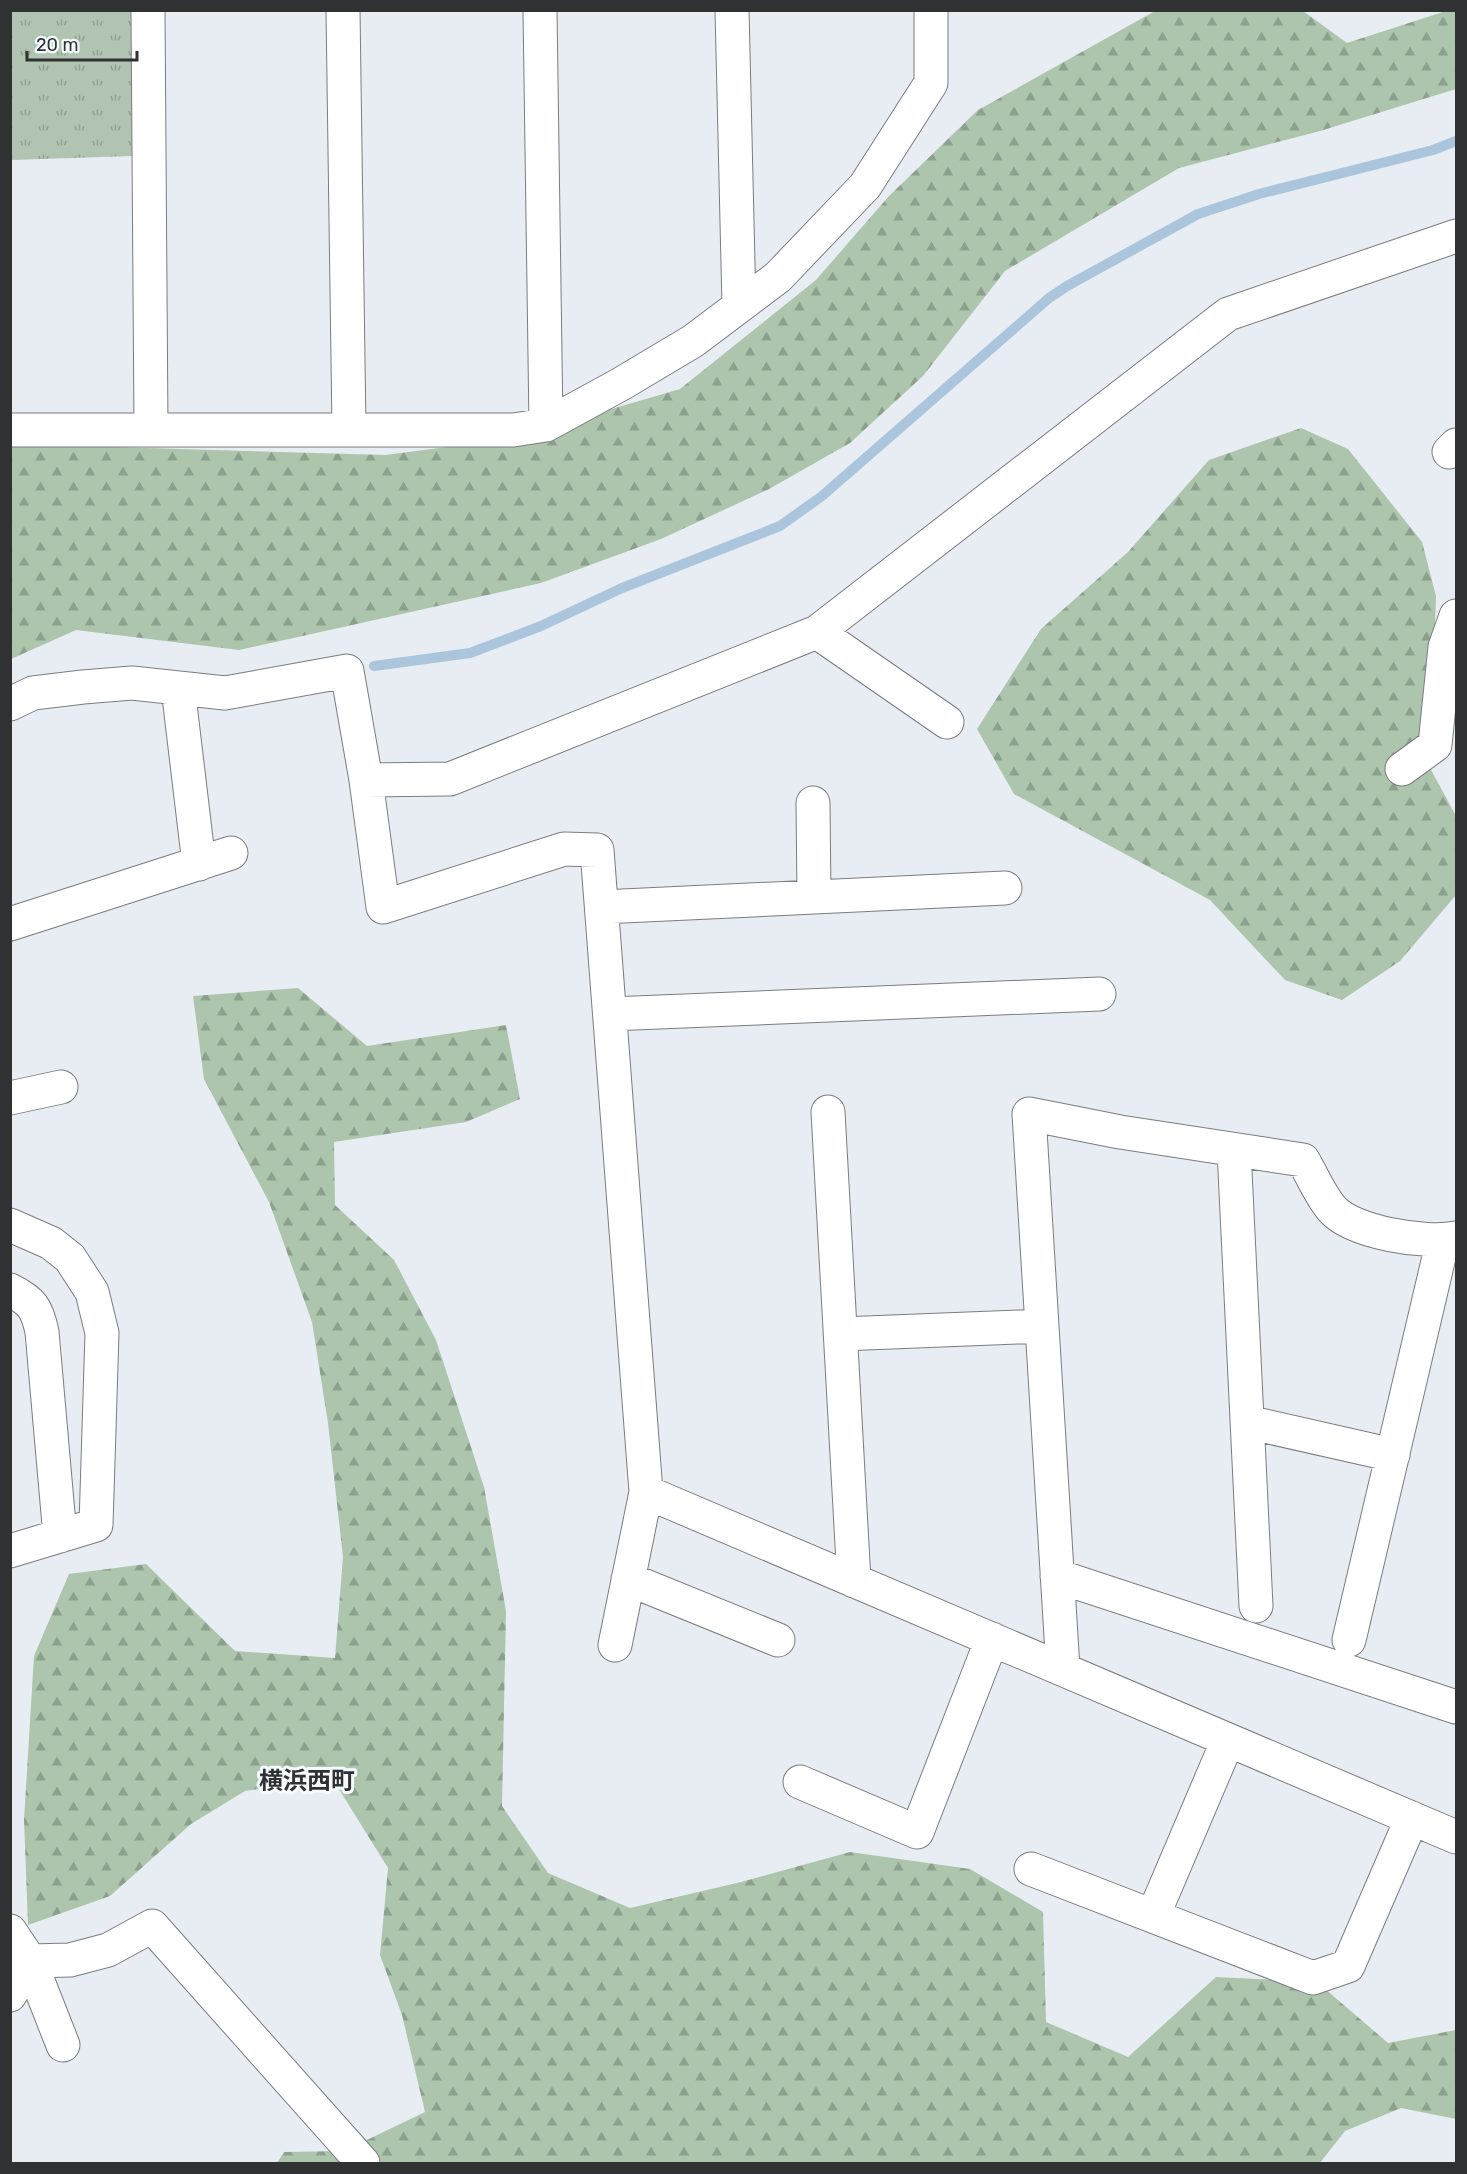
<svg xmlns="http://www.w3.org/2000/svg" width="1467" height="2174" viewBox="0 0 1467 2174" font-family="Rubik,'Noto Sans JP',sans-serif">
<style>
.forest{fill:url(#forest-firs)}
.park{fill:url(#park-tufts)}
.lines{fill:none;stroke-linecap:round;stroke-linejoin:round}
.stream{stroke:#aac5dc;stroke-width:10}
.minor-casing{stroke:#787d82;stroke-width:35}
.minor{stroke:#fff;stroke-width:33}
.labels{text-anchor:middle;stroke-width:6;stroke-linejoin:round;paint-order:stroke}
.quarter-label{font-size:24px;font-weight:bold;fill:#2f3133;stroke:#f5fafe}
</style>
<defs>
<pattern id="forest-firs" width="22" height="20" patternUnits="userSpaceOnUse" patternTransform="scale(1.5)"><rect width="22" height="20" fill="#acc5ac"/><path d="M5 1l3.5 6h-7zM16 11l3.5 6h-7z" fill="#8ca18d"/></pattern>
<pattern id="park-tufts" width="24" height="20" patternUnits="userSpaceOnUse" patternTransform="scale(1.5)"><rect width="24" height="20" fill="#b1c4b1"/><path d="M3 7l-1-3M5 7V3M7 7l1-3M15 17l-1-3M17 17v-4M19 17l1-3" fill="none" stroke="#90a091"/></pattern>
</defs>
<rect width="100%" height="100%" fill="#e7edf2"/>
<path class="forest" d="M1155,11H1303L1347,43L1446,11H1456V89L1320,131L1179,168L1005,271L923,376L850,443L769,489L661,539L541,583L239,650L76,630L11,659V444L385,455L509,439L680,389L816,280L889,196L978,110Z
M1301,428L1348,449L1422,542L1436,596L1430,768L1456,816V895L1400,961L1342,1000L1285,980L1210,900L1014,794L977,729L1041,629L1128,552L1209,460Z
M298,988L367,1046L506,1025L520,1099L466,1122L334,1142L335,1205L394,1260L436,1340L484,1487L506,1611L502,1806L548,1873L630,1908L741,1882L850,1852L970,1869L1043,1912L1046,2022L1128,2057L1216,1977L1317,1982L1388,2043L1456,2030V2119L1401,2108L1345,2131L1319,2164L277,2163L284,2152L344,2151L425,2112L402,2015L380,1955L388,1868L332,1778L245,1791L191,1824L110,1896L28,1925L24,1820L34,1656L69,1574L146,1564L235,1651L335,1658L343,1557L328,1423L312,1322L269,1202L204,1079L193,996Z"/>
<path class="park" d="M10,11H132V156L11,160Z"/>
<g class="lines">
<path class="stream" d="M374,666L470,653L541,626L622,588L780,526L822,496L1049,298L1067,286L1198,214L1259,194L1433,150L1456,141"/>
<g class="minor-casing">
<path id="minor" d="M148,10L151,429
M343,10L349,430
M540,10L546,425
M732,10L739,306
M10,430H513L546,425L621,384L693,341L778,277L865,186L931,83V10
M1449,452L1456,445
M817,632L947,722
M178,688L199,864
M10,704L33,693L83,687L132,683L225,693L347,671L366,780L383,907L564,849L597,850L646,1492L615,1645
M1402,769L1435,745L1445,647L1456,616
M366,780L450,779L817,632L1228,314L1456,236
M813,803L814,897
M602,907L1005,888
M10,924L231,853
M610,1014L1099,994
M10,1098L61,1087
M828,1112L854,1581
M1234,1150L1256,1606
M10,1225L51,1243L70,1258L92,1292L102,1333L96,1525L10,1551
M10,1290C32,1301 37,1308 42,1332L60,1536
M841,1334L1042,1326
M1247,1422L1393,1455
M646,1492L1456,1837
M1057,1576L1456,1707
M628,1579L778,1640
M1349,1640L1443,1240
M1063,1669L1029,1114L1120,1132L1303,1160C1312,1175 1320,1195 1332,1209C1353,1233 1426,1244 1456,1238
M800,1782L917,1832L992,1639
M1031,1869L1313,1978L1348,1966L1412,1818
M1153,1916L1228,1740
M10,1931L30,1961L63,2045
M10,1995L30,1961L70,1960L108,1950L152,1926L363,2163"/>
</g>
<use href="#minor" class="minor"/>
</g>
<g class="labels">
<g class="quarter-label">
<text x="307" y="1789">横浜西町</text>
</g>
</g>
<rect width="1467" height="2174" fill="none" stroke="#2f3133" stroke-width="24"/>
<path d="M27 51v9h110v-9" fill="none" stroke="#2f3133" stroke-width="3"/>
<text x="36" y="51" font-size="18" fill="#2f3133" stroke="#f5fafe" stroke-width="4.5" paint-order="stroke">20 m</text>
</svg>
